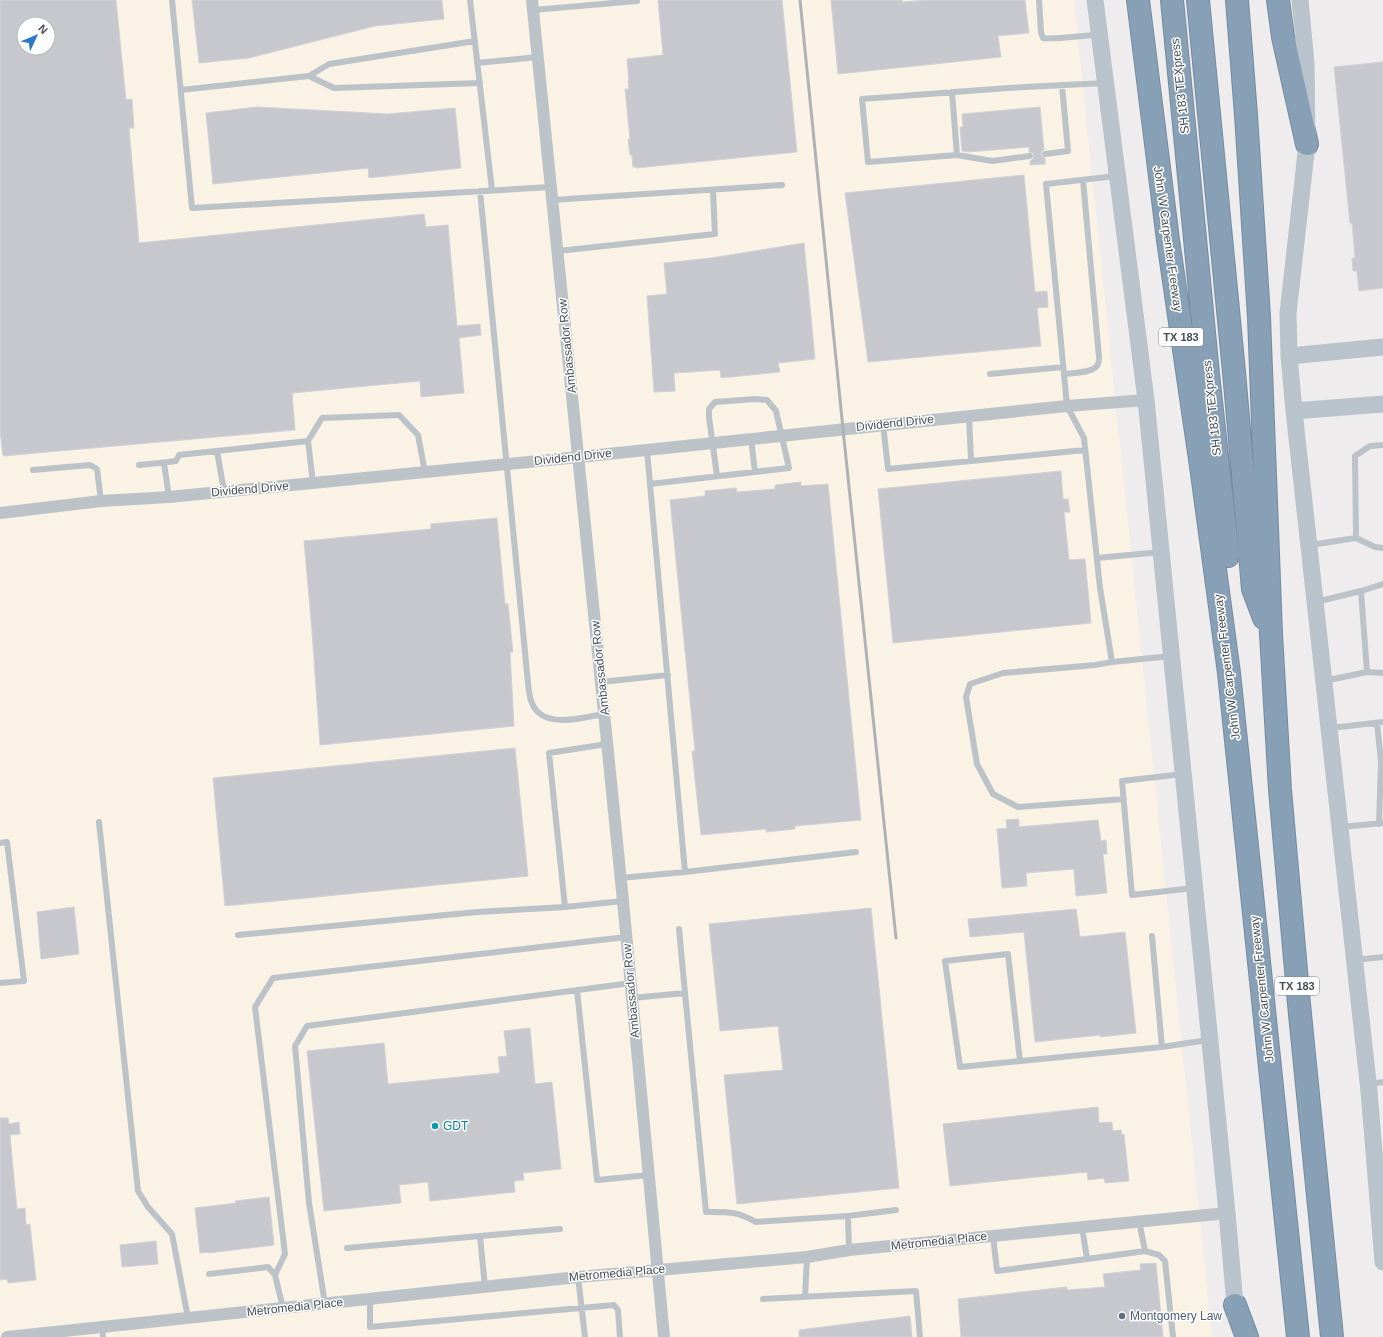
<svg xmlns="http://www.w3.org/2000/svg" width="1383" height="1337" viewBox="0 0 1383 1337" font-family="Helvetica,sans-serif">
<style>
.commercial{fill:#f9f2e5;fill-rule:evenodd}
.building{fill:#c7c8ce;stroke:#d0d2d7;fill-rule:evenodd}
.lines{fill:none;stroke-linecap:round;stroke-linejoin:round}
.highway-casing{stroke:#748ba1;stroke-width:24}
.lane{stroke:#bbc3c9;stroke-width:6}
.street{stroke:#bbc3c9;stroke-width:12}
.secondary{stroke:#b9c3cc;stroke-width:17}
.highway{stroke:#88a0b5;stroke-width:22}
.rail{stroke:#aeb1b5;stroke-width:3}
.culture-dot{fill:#0f9aa8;stroke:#fff;stroke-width:1.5}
.service-dot{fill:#5c6f8a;stroke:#fff;stroke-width:1.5}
.labels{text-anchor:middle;stroke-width:3;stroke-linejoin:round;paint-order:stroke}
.shield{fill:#fff;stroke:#7e8489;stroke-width:1}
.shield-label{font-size:11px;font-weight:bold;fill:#464f56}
.street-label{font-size:12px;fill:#464f56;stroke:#fff}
.culture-label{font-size:12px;fill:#0d838f;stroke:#fff;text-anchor:start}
.service-label{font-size:12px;fill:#4e5e75;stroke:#fff;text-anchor:start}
</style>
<rect width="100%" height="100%" fill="#eeecec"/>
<path class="commercial" d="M0,0H1074L1212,1337H0ZM24,24H48V48H24Z"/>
<path class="building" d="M0,0H116L126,100L132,99L134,128H129L139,243L424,214L426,227L448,225L457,326L480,324L481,335L459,338L464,393L421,397L420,381L292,393L295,430L3,456L0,431ZM24,24H48V48H24Z
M192,0H442L444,19L375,26L249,58L199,63Z
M658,0H782L797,152L636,168V167H633L632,155H630L628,139H630L625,89H629L628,81H629L627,59L663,55Z
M831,0H902V2L928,0H1025L1029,33L998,36L1001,57L838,74Z
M1383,62V288L1359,291L1357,271H1353L1352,258H1355L1352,223H1350L1334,67Z
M257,107L388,114L455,108L461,168L369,178L368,168L213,184L206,113Z
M1040,107L1044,150L1042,151L1041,154L1042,157L1045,158V164L1030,165V161L1033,159L1034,156L1033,153L1029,152V147L968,152L962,151L960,127H963L962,114Z
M1024,175L1035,292L1047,291L1048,307L1037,308L1041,346L868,362L845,193Z
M804,243L815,359L778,363L780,372L721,378L720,370L674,373L675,391L654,392L647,296L667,294L664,263L711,258Z
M1061,471L1063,499H1068L1070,512H1064L1069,560L1085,559L1091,623L893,643L878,489Z
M801,482V486L828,484L861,820L795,826V829L766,832V829L701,835L692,751H695L670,500L705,496V491L736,488L737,492L775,489V485Z
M497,518L505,604H508L513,652H510L514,726L320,745L312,631L304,541L431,529V524Z
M515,748L528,876L225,906L213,778Z
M1019,819V827L1098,820L1101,841L1106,840L1107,854H1103L1107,893L1076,896L1074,869L1026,873L1027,886L1002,888L997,829L1007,828L1006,820Z
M74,907L79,954L41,959L37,912Z
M871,908L899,1188L737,1204L724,1075L783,1070L778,1026L720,1031L709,924Z
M1076,909L1080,937L1125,932L1136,1033L1100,1037V1035L1035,1042L1024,932L970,937L968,919Z
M530,1028L535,1084L552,1082L561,1169L523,1173L524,1180L514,1181L515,1192L430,1201L428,1182L399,1185L401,1203L324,1211L307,1051L384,1043L388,1084L500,1073L498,1057L507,1056L504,1031Z
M1098,1107L1099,1123L1112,1122L1113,1131L1121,1130L1122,1135L1124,1134L1129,1181L1105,1183L1104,1178L1088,1180L1087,1172L950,1186L943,1124Z
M0,1118H8L9,1124L19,1122L20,1134L10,1135L14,1179L17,1209L25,1208L26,1225L30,1224L36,1280L8,1283L7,1279L0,1280Z
M269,1197L274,1245L209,1253V1252L200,1253L195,1208L236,1203L235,1201Z
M156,1241L158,1264L122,1267L120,1245Z
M1156,1263L1163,1337H961L958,1299L1067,1287V1290L1105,1287L1103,1274L1141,1270L1140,1264Z
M910,1316L912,1337H799V1330Z"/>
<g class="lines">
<g class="highway-casing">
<path id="highway" d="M1138,0L1168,240L1201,466L1229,673L1298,1337
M1172,0L1208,374L1228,556
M1198,0L1234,372L1253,589L1264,618
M1237,0L1246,115L1259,317L1271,634L1280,790L1299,1004L1332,1337
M1278,0L1283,37L1307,144
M1235,1305L1247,1337"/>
</g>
<path class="lane" d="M172,0L192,208L551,187
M470,0L492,190
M1039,0L1041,32L1043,38C1050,40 1088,35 1099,35
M533,10L637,1
M475,41L329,64L309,76L334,88L480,83
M477,63L538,57
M181,90L309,76
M952,92L957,155L868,162L862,99L1008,88L1105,83
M1045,154L1068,151L1062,85
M957,155L992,161L1030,156
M1116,176L1046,184L1067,406L1084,438L1100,588L1112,662L1171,656
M480,191L528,683C529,692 530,705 538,712C553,727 586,717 604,714
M552,200L782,185
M558,251L715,234L713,190
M990,374L1063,367
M1064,374C1072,373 1095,373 1098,364C1099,362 1099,359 1099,357L1083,180
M969,416L971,461
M883,424L888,469L1085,450
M751,438L755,472
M308,441L313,483
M647,450L650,484
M217,451L224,491
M164,463L169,497
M139,465L169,462L176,461L179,455L308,441L322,418L399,415L418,435L425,472
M33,470L90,465L97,469L101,501
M1356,538L1375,547L1383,548
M1310,545L1356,538L1355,456L1370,446L1383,445
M1097,558L1161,552
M1316,602L1361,591L1383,584
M1112,662L1095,665L1003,673L970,684L966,697L977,764L993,794L1018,807L1124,799
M1367,672L1383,673
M1324,681L1367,672L1361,591
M601,682L668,675
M1377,723L1381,762L1379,824
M1331,728L1383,722
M1183,774L1122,781L1132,895L1193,888
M99,822L138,1191L148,1207L172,1234L188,1318
M1341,827L1383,823
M0,843L7,842L24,981L0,983
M685,872L856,852
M620,878L685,872L650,484L789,468L776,411L767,400L755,399L715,402L709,409V417L717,476
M565,907L623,901
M238,935L477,912L565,907L549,753L607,744
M1152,936L1162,1047L1208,1040
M1355,960L1383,957
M577,990L597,1180L649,1175
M685,993L706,1212C729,1212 736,1211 756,1222L848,1216L896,1210
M632,998L685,993L679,929
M1020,1061L1008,954L945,961L960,1067L1162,1047
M1370,1084L1383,1082
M848,1216L849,1250
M1139,1221L1145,1251L1159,1255L1165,1261L1173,1337
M1082,1227L1087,1259L1145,1251
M993,1236L997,1271L1087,1259
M347,1248L480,1236
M209,1274L268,1267L275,1275L283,1308
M275,1275L285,1254L255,1007L273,978L626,937
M578,1277L585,1337
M485,1287L480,1236L560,1229
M805,1297L807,1257
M370,1299V1327L614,1305L618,1310L620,1337
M763,1299L916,1291L920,1337
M325,1304L309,1203L295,1046L307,1026L631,983
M102,1327L103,1337"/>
<path class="street" d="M532,0L623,901L664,1337
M0,513L101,501L169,497L579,457L1067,406L1146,400
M7,1337L578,1277L807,1257L849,1250L1227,1213"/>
<path class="secondary" d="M1095,0L1146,400L1227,1213L1236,1316
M1300,0L1306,63L1307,144L1288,313L1289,356L1294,411L1369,1091L1383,1262
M1289,356L1383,347
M1294,411L1383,404"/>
<use href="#highway" class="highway"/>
<path class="rail" d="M800,0L843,429L896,938"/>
</g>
<circle class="culture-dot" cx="435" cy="1126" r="4"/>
<circle class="service-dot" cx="1122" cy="1316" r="4"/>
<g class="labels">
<g class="shield">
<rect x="1159" y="328" width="44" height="18" rx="3"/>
<rect x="1275" y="977" width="44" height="18" rx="3"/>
</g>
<g class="shield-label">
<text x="1181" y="341">TX 183</text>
<text x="1297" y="990">TX 183</text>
</g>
<g class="street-label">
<text transform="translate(1180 86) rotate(-96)" y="4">SH 183 TEXpress</text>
<text transform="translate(1168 239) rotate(82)" y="4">John W Carpenter Freeway</text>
<text transform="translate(567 346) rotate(-96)" y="4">Ambassador Row</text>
<text transform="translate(1212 408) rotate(-96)" y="4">SH 183 TEXpress</text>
<text transform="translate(895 423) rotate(-6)" y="4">Dividend Drive</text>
<text transform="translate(573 457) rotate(-6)" y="4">Dividend Drive</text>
<text transform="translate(250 489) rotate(-5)" y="4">Dividend Drive</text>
<text transform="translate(1227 667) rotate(-97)" y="4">John W Carpenter Freeway</text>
<text transform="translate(600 668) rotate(-96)" y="4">Ambassador Row</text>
<text transform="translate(1262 989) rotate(-96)" y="4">John W Carpenter Freeway</text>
<text transform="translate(631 991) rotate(-95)" y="4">Ambassador Row</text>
<text transform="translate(939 1241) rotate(-6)" y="4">Metromedia Place</text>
<text transform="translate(617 1273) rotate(-5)" y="4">Metromedia Place</text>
<text transform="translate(295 1307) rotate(-6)" y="4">Metromedia Place</text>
</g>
<g class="culture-label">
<text x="443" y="1130">GDT</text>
</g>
<g class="service-label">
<text x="1130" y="1320">Montgomery Law</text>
</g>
</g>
<g transform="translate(36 36) rotate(46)"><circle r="19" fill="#ffffff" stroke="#b5b9bb"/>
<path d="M0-3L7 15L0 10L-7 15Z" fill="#2d77c7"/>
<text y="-6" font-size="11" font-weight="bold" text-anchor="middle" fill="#464f56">N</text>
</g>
</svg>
